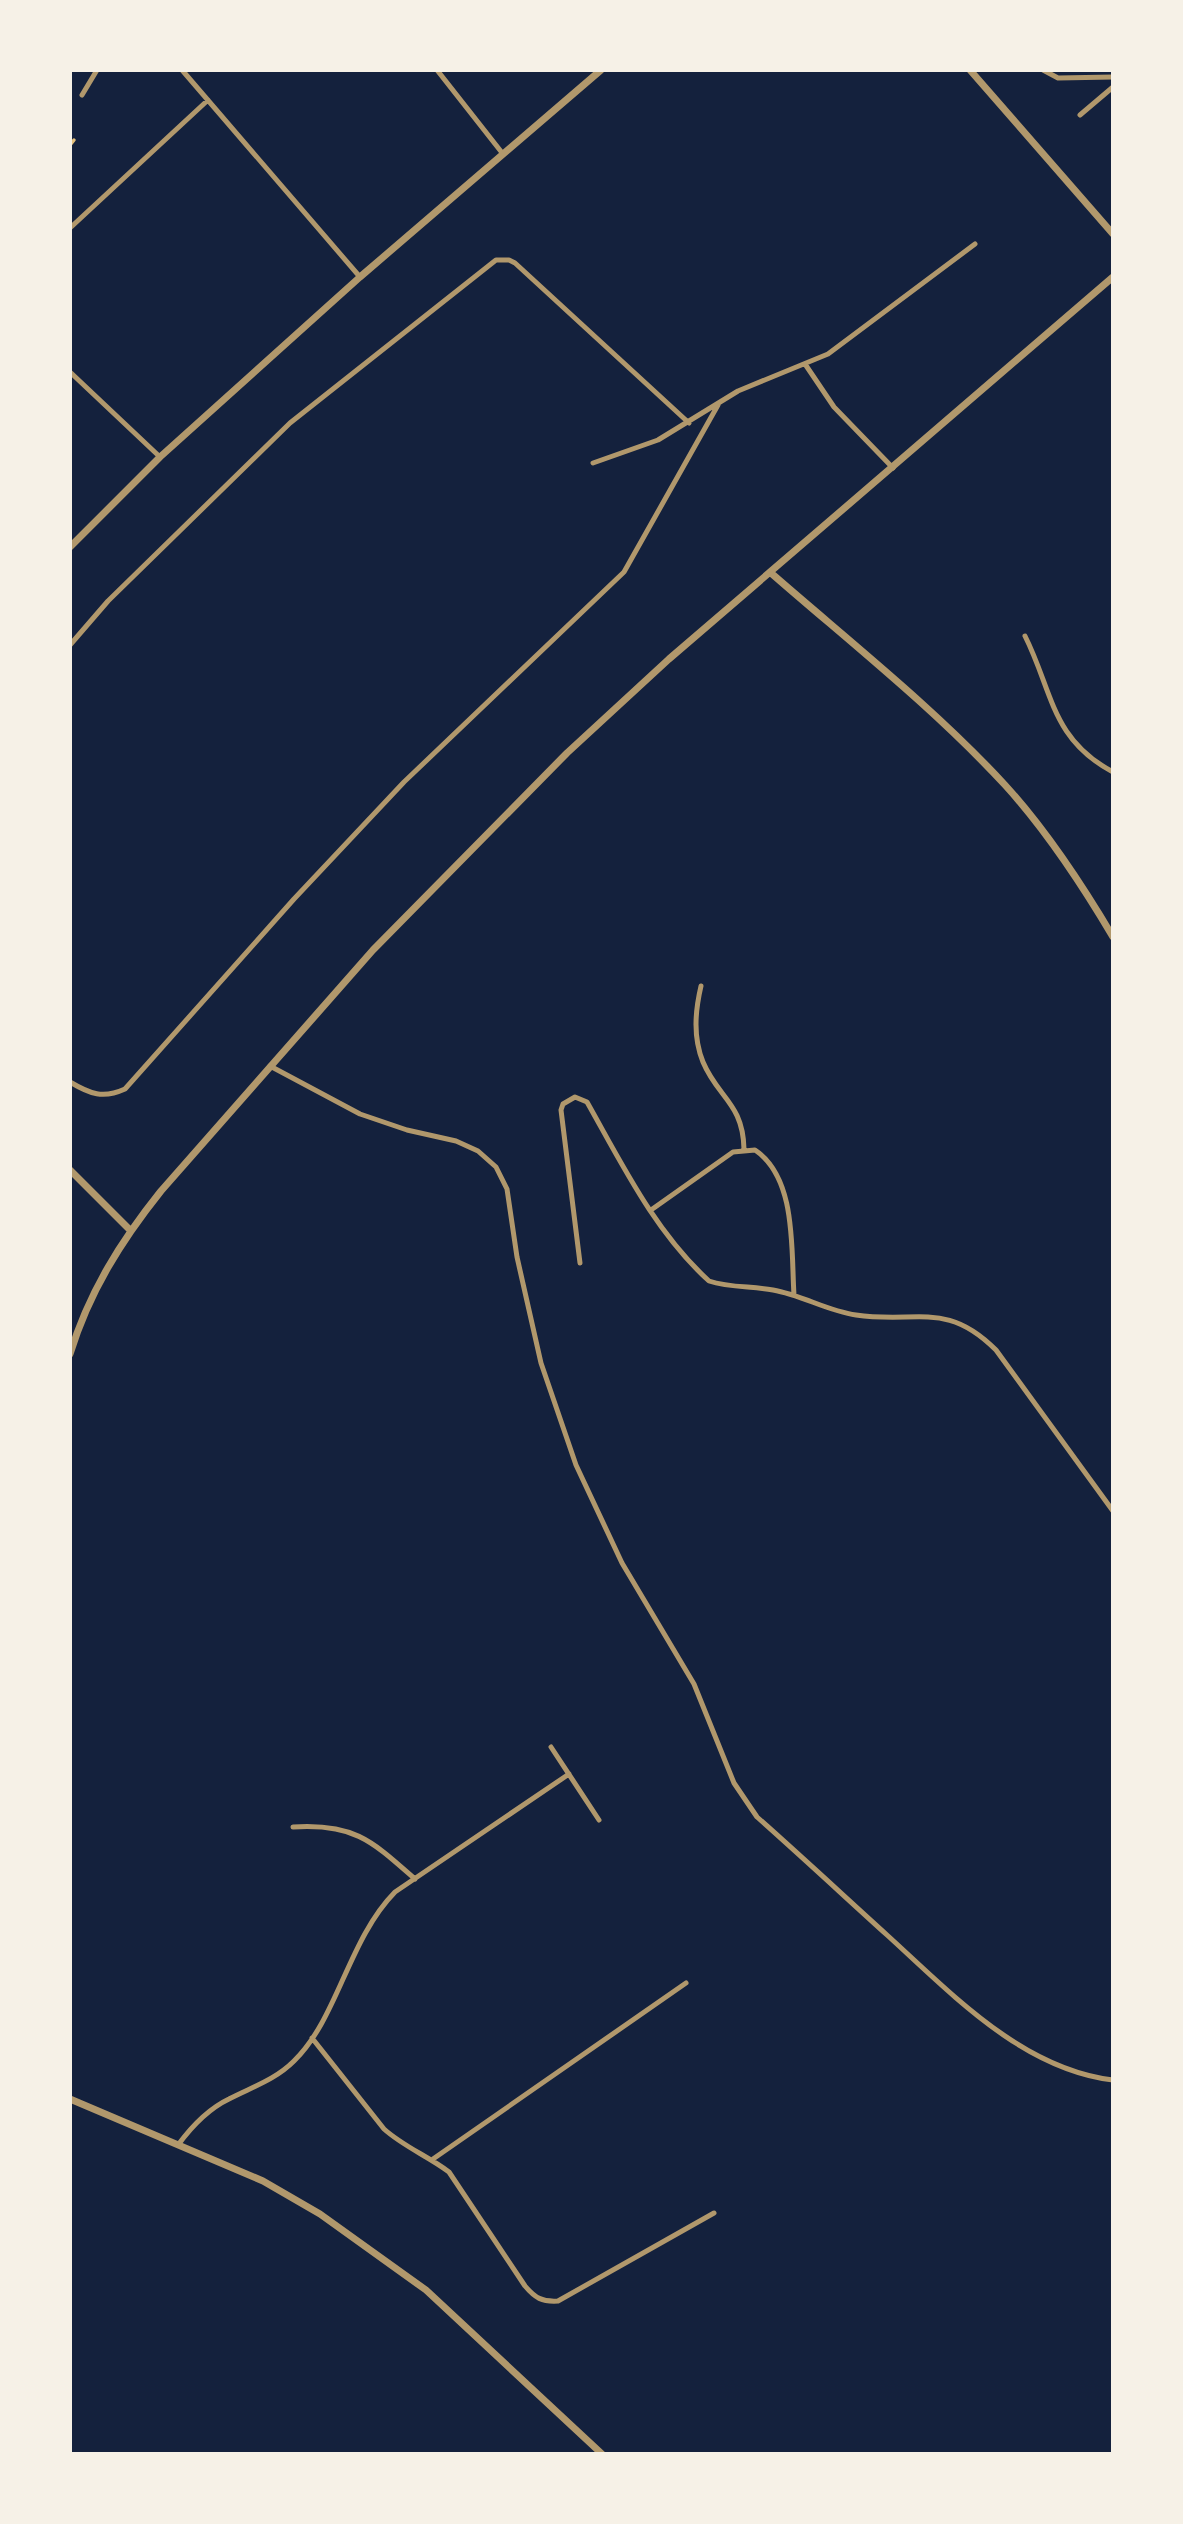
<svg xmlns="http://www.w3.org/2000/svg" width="1183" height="2524" viewBox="0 0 1183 2524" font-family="Quicksand,sans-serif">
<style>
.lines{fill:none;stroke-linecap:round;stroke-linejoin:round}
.path{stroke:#e5c07b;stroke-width:3.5}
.service{stroke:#b1986c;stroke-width:5}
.minor{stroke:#b1986c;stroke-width:7}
</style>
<rect width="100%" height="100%" fill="#14213d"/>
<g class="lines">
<path class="path" d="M70,145L74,140"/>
<path class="service" d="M182,70L360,277
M437,70L503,154
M1043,70L1058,78L1113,77
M82,95L97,70
M1080,115L1113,87
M70,228L208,100
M805,364L834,407L893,468
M70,372L160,457
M593,463L658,440L738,391L828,354L975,244
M1025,636C1053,692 1051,739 1113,772
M70,645L108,601L290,423L496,260H509L515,263L689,423
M701,986C695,1012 693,1037 703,1062C718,1098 743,1103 744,1149
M270,1066L360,1114L407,1130L456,1141L478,1151L496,1167L507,1189L517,1257L541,1363L576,1465L622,1563L694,1684L734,1783L757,1817C801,1856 844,1896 887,1935C952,1994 1022,2069 1113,2080
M70,1082C90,1094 103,1099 125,1089L294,899L404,782L624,572L718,405
M651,1210L733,1152L755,1150C797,1178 791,1251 794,1295
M580,1263L561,1110L563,1104L575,1097L587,1102C622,1164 655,1232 709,1281C730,1288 752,1286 773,1290C802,1295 827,1311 856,1315C917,1324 946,1300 996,1350L1113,1511
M551,1747L599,1820
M293,1827C354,1823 372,1841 415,1879
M312,2038L384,2129C404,2147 428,2156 449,2172L525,2286C535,2298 542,2302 558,2301L714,2213
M178,2145C192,2126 208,2109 229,2099C252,2087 275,2080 294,2061C338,2018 348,1940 395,1892L569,1774
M433,2159L686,1983"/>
<path class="minor" d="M970,70L1113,234
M70,547L160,457L360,277L601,70
M771,573C850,642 934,708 1005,785C1047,831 1081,883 1113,937
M70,1170L130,1230
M70,1354C89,1292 121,1241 161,1191L373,950L567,753L669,659L1113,277
M70,2099L263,2181L320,2214L426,2290L602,2454"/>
</g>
<rect width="1183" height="2524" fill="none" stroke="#f6f1e7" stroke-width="144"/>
</svg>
